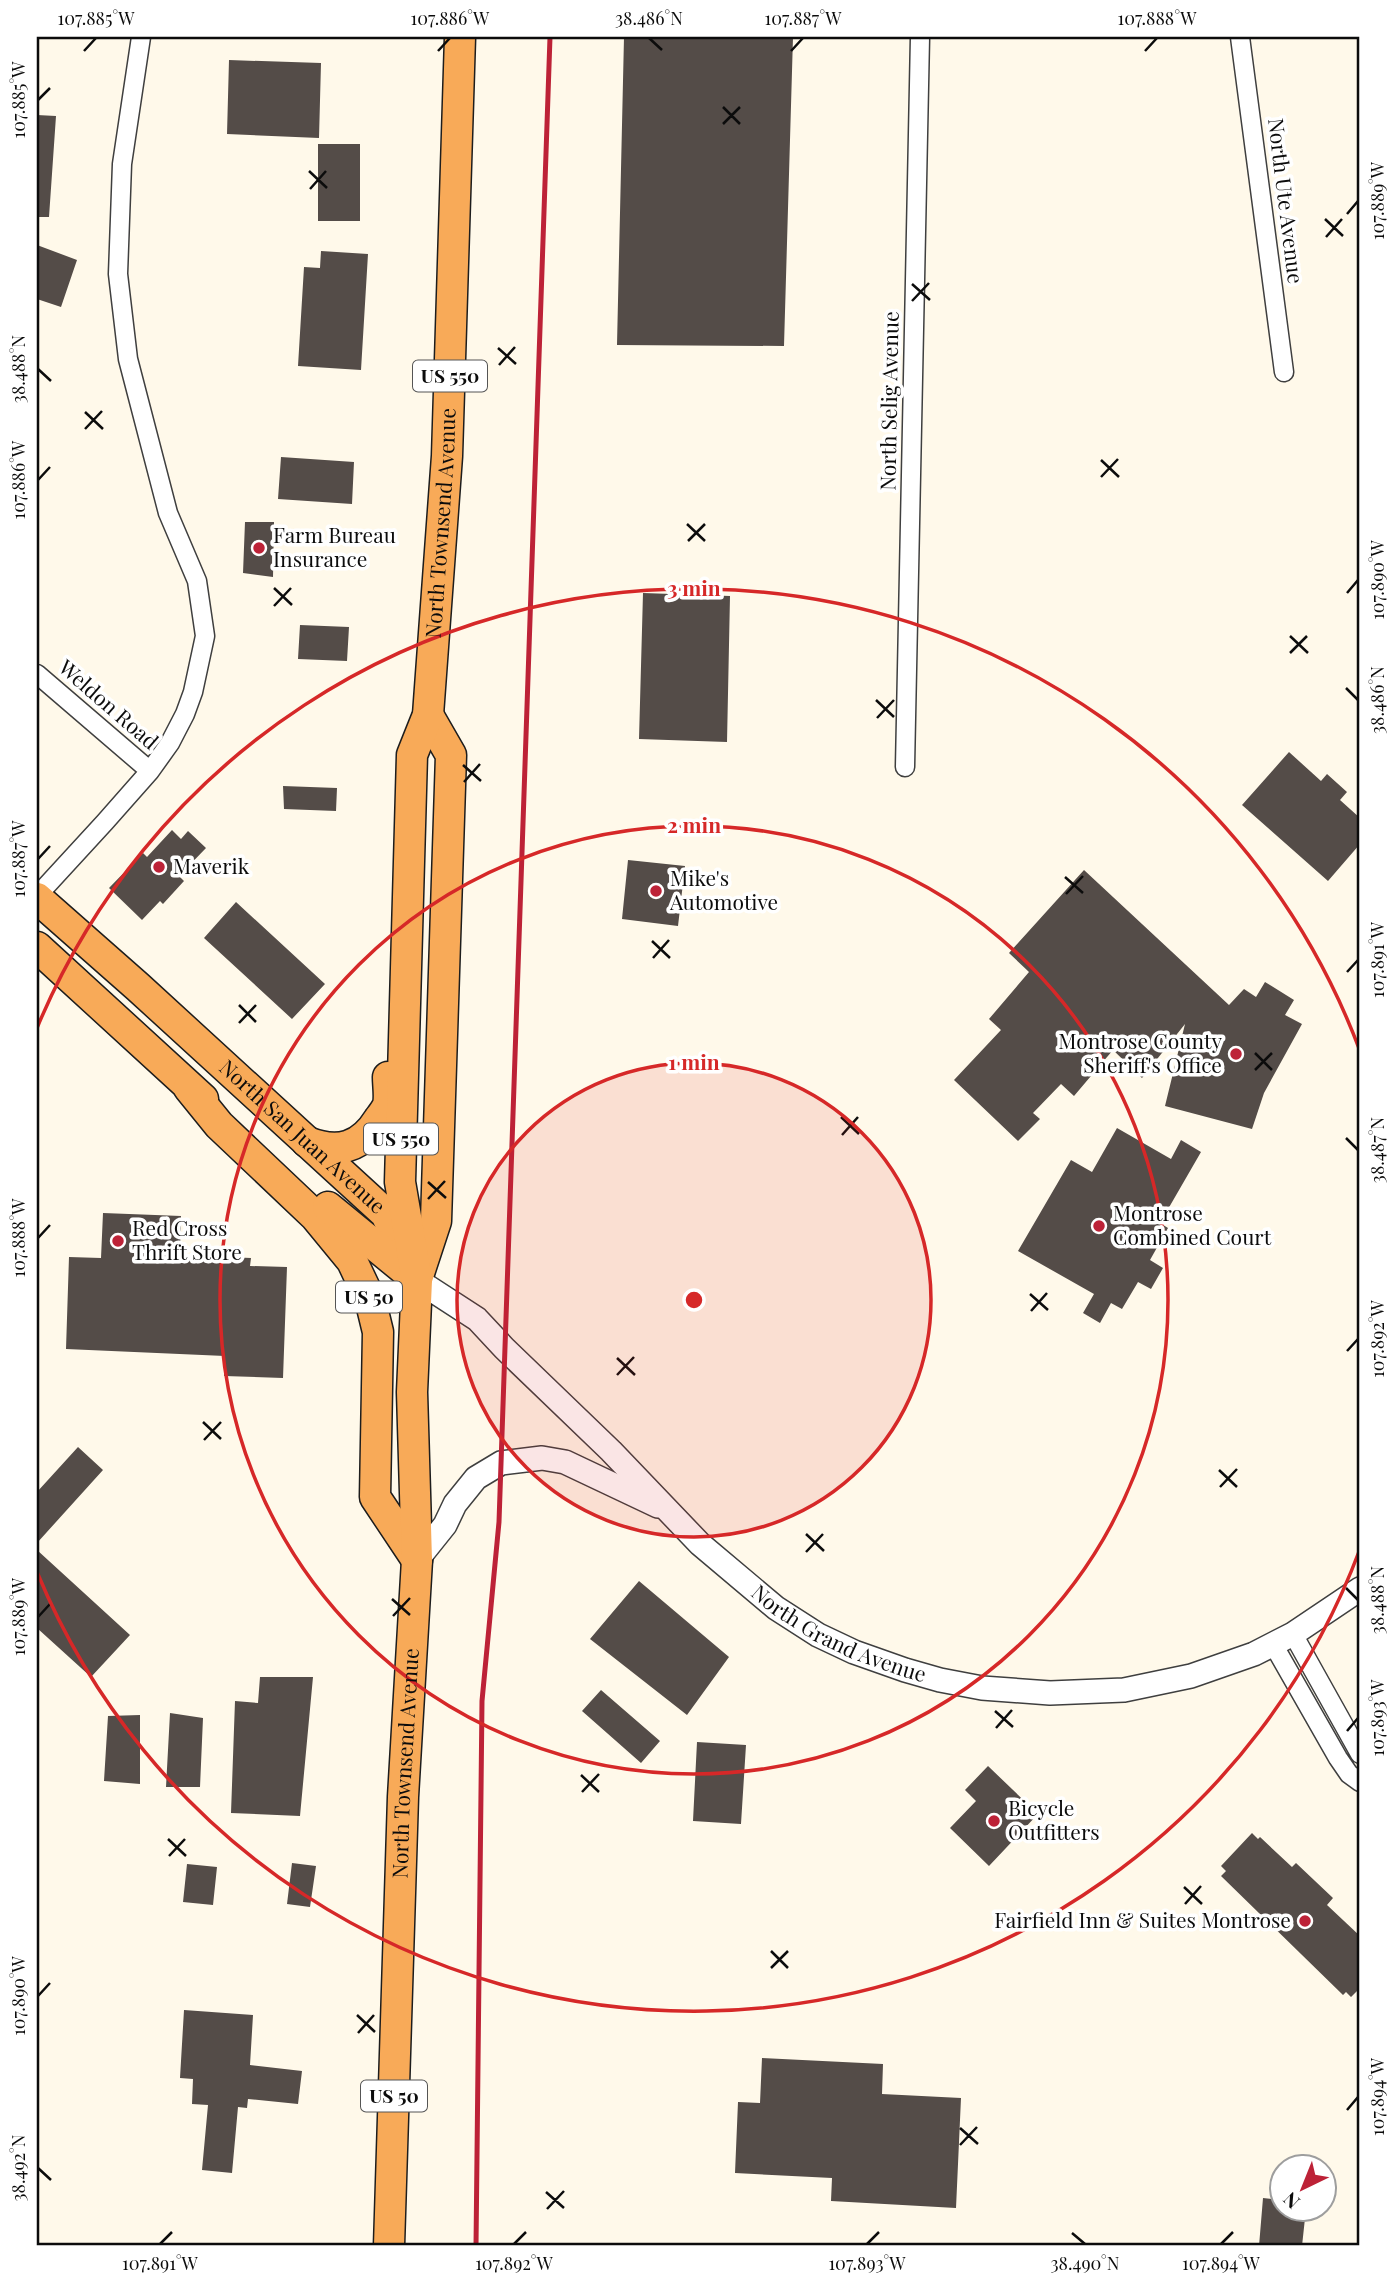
<svg xmlns="http://www.w3.org/2000/svg" width="1397" height="2283" viewBox="0 0 1397 2283" font-family="'Playfair Display',serif">
<style>
.building{fill:#544c48}
.lines{fill:none;stroke-linecap:round;stroke-linejoin:round}
.minor-casing{stroke:#3f3f3f;stroke-width:21}
.tertiary-casing{stroke:#3f3f3f;stroke-width:26}
.trunk-casing{stroke:#1d1d1d;stroke-width:33}
.minor{stroke:#fff;stroke-width:18}
.tertiary{stroke:#fff;stroke-width:23}
.trunk{stroke:#f8aa58;stroke-width:30}
.rail{stroke:#bd2237;stroke-width:5}
.ticks{fill:none;stroke:#0c0c0c;stroke-width:2.5}
.ring{fill:none;stroke:#d62828;stroke-width:3.5}
.poi-dot{fill:#bd2237;stroke:#fff;stroke-width:2.5}
.labels{text-anchor:middle;stroke-width:7;stroke-linejoin:round;paint-order:stroke}
.shield{fill:#fff;stroke:#555;stroke-width:2}
.shield-label{font-size:19px;font-weight:bold;fill:#0c0c0c}
.street-label{font-size:21px;fill:#0c0c0c;stroke:#fff}
.poi-label{font-size:21px;fill:#0c0c0c;stroke:#fff;text-anchor:start}
.centre{fill:#d62828;stroke:#fff;stroke-width:3.5}
.ring-label{font-size:21px;text-anchor:middle;font-weight:bold;fill:#d62828;stroke:#fff;stroke-width:7;stroke-linejoin:round;paint-order:stroke}
.neatline{fill:none;stroke:#0c0c0c;stroke-width:2.5}
.ticks-label{font-size:18px;text-anchor:middle;fill:#0c0c0c}
</style>
<rect width="100%" height="100%" fill="#fff9ea"/>
<path class="building" d="M624,37H793L784,346L617,345Z
M229,60L321,63L319,138L227,134Z
M37,115L56,116L49,217H37Z
M318,144H360V221H318Z
M37,245L77,260L61,307L37,299Z
M321,251L368,254L361,370L298,366L304,267L320,268Z
M281,457L354,462L352,504L278,499Z
M245,522H274L273,577L243,573Z
M643,593L730,596L727,742L639,739Z
M300,625L349,627L347,661L298,659Z
M1289,752L1321,781L1327,774L1347,792L1340,800L1360,818V844L1328,881L1242,805Z
M283,786L337,788L336,811L284,809Z
M172,830L181,839L188,831L206,848L179,876L184,881L163,904L160,901L142,920L109,888L143,853L147,857Z
M628,860L685,866L678,926L622,919Z
M1084,870L1229,1005L1244,989L1256,997L1265,982L1294,1000L1285,1015L1302,1024L1264,1093L1252,1129L1165,1106L1185,1024L1142,1078L1113,1050L1074,1096L1061,1084L1033,1113L1040,1119L1018,1141L954,1080L1001,1030L989,1019L1029,972L1009,953Z
M236,902L325,984L292,1019L204,938Z
M1117,1128L1171,1159L1181,1140L1201,1152L1160,1223L1168,1228L1150,1260L1163,1268L1151,1289L1138,1282L1122,1309L1111,1303L1100,1323L1083,1313L1094,1294L1018,1251L1071,1160L1092,1172Z
M103,1213L181,1216L180,1255L251,1258L250,1266L287,1267L283,1378L224,1376L225,1356L66,1349L69,1257L101,1258Z
M78,1447L103,1470L37,1543V1492Z
M37,1550L130,1635L91,1677L37,1628Z
M639,1581L729,1657L687,1715L590,1639Z
M260,1677H313L300,1816L231,1813L235,1701L258,1703Z
M601,1690L660,1741L641,1763L582,1711Z
M170,1713L203,1718L200,1787H166Z
M140,1715V1784L104,1781L108,1716Z
M697,1742L746,1745L741,1824L693,1821Z
M988,1766L1038,1814L989,1866L950,1828L976,1801L965,1790Z
M1252,1833L1258,1839L1260,1837L1292,1867L1296,1863L1333,1898L1327,1905L1360,1936V1988L1351,1997L1346,1992L1343,1995L1221,1876L1226,1871L1221,1866Z
M292,1863L316,1866L310,1907L287,1904Z
M187,1864L217,1867L213,1905L183,1902Z
M184,2010L253,2015L250,2065L302,2071L298,2104L248,2099L247,2108L238,2107L232,2173L202,2170L208,2105L192,2104L193,2079L180,2078Z
M762,2058L883,2064L882,2094L961,2098L956,2208L831,2201L832,2178L735,2173L738,2102L760,2103Z
M1263,2198L1282,2200V2209H1306L1302,2246H1259Z"/>
<g class="lines">
<g class="minor-casing">
<path id="minor" d="M1240,37L1284,372
M37,674L150,771
M905,767L920,37
M37,896L105,822L150,771L170,743L185,714L193,692L205,636L197,581L168,513L128,359L118,274L122,164L141,37
M1293,1634L1360,1754
M1273,1644L1338,1758L1349,1774L1360,1782"/>
</g>
<g class="tertiary-casing">
<g id="tertiary">
<path id="s1" d="M417,1280L477,1319L504,1348L611,1451L700,1544L776,1608L818,1635L854,1652L905,1670L940,1680L982,1688L1050,1693L1124,1690L1191,1676L1254,1654L1293,1634L1360,1589"/>
<path d="M417,1560L445,1525L455,1504L476,1478L501,1463L542,1458L565,1462L658,1506"/>
</g>
</g>
<g class="trunk-casing">
<g id="trunk">
<path id="s2" d="M37,898L138,987L386,1214L402,1248"/>
<path d="M37,947L203,1099"/>
<path d="M189,1088L219,1125L315,1216L352,1261L370,1299L378,1332L375,1497L417,1560"/>
<path d="M307,1142C338,1154 361,1148 379,1119C382,1115 386,1110 388,1105C390,1097 388,1085 388,1077"/>
<path d="M328,1207L411,1275"/>
<path d="M418,1276L436,1221L451,755L428,715"/>
<path id="s3" d="M389,2246L403,1797L417,1560L412,1392L417,1280L400,1182L412,755L428,715L447,456L460,37"/>
</g>
</g>
<use href="#minor" class="minor"/>
<use href="#tertiary" class="tertiary"/>
<use href="#trunk" class="trunk"/>
<path class="rail" d="M476,2246L482,1701L499,1522L550,37"/>
</g>
<path class="ticks" d="M649,38L662,50M84,51L96,38M438,51L450,38M791,51L803,38M1145,51L1157,38M38,100L50,88M723,107L740,124M723,124L740,107M309,171L327,188M310,189L326,171M1347,214L1358,201M1325,219L1343,236M1326,237L1342,219M912,284L930,300M912,301L929,283M498,348L516,364M499,365L515,347M38,369L51,381M85,412L103,429M85,429L102,411M1101,460L1119,477M1101,477L1118,459M38,480L50,467M687,524L705,541M688,541L705,524M274,588L292,605M1347,593L1358,580M274,606L291,588M1290,636L1308,653M1290,653L1307,636M1346,688L1358,700M876,700L894,717M877,718L894,700M463,765L481,781M464,782L480,764M38,859L50,846M1065,877L1083,893M1066,894L1083,876M652,941L670,958M653,958L669,940M1347,972L1358,960M239,1005L256,1022M239,1023L256,1005M1255,1053L1272,1070M1255,1070L1272,1053M841,1117L859,1134M842,1135L858,1117M1346,1138L1358,1150M428,1182L446,1198M428,1199L445,1181M38,1238L50,1225M1030,1294L1048,1310M1031,1311L1047,1293M1347,1351L1358,1339M617,1358L635,1375M617,1375L634,1357M203,1422L221,1439M204,1440L221,1422M1219,1470L1237,1487M1220,1487L1237,1469M806,1534L824,1551M806,1552L823,1534M1346,1588L1358,1600M392,1599L410,1615M393,1616L410,1598M38,1617L50,1604M995,1711L1013,1727M996,1728L1012,1710M1347,1731L1358,1718M581,1775L599,1792M582,1792L599,1774M168,1839L186,1856M169,1856L185,1839M1184,1887L1202,1904M1185,1904L1201,1886M771,1951L788,1968M771,1968L788,1951M38,1996L50,1983M357,2015L375,2032M358,2033L374,2015M1347,2110L1358,2097M960,2128L978,2144M960,2145L977,2127M38,2168L51,2180M546,2192L564,2208M547,2209L564,2191M1072,2233L1085,2244M160,2244L172,2232M514,2244L526,2232M867,2244L879,2232M1221,2244L1233,2232"/>
<circle cx="694" cy="1300" r="237" fill="#d62828" fill-opacity=".12"/>
<g class="ring">
<circle cx="694" cy="1300" r="237"/>
<circle cx="694" cy="1300" r="474"/>
<path d="M1360 1549A711 711 0 0 1 37 1572M37 1028A711 711 0 0 1 1360 1051"/>
</g>
<g class="poi-dot">
<circle cx="259" cy="548" r="7"/>
<circle cx="159" cy="867" r="7"/>
<circle cx="656" cy="891" r="7"/>
<circle cx="1236" cy="1054" r="7"/>
<circle cx="1099" cy="1226" r="7"/>
<circle cx="118" cy="1241" r="7"/>
<circle cx="994" cy="1821" r="7"/>
<circle cx="1305" cy="1921" r="7"/>
</g>
<g class="labels">
<g class="shield">
<rect x="413" y="360.5" width="74" height="31" rx="5"/>
<rect x="364" y="1123.5" width="74" height="31" rx="5"/>
<rect x="336" y="1281.5" width="66" height="31" rx="5"/>
<rect x="361" y="2080.5" width="66" height="31" rx="5"/>
</g>
<g class="shield-label">
<text x="450" y="383">US 550</text>
<text x="401" y="1146">US 550</text>
<text x="369" y="1304">US 50</text>
<text x="394" y="2103">US 50</text>
</g>
<g class="street-label">
<text transform="translate(1285 201) rotate(83)" y="7">North Ute Avenue</text>
<text transform="translate(890 401) rotate(-89)" y="7">North Selig Avenue</text>
<text dy="7" stroke="none"><textPath href="#s3" startOffset="1729">North Townsend Avenue</textPath></text>
<text transform="translate(108 705) rotate(41)" y="7">Weldon Road</text>
<text dy="7" stroke="none"><textPath href="#s2" startOffset="357">North San Juan Avenue</textPath></text>
<text dy="7" stroke="none"><textPath href="#s1" startOffset="556">North Grand Avenue</textPath></text>
<text dy="7" stroke="none"><textPath href="#s3" startOffset="483">North Townsend Avenue</textPath></text>
</g>
<g class="poi-label">
<text x="273" y="543">Farm Bureau<tspan x="273" dy="24">Insurance</tspan></text>
<text x="173" y="874">Maverik</text>
<text x="670" y="886">Mike's<tspan x="670" dy="24">Automotive</tspan></text>
<text x="1222" y="1049" text-anchor="end">Montrose County<tspan x="1222" dy="24">Sheriff's Office</tspan></text>
<text x="1113" y="1221">Montrose<tspan x="1113" dy="24">Combined Court</tspan></text>
<text x="132" y="1236">Red Cross<tspan x="132" dy="24">Thrift Store</tspan></text>
<text x="1008" y="1816">Bicycle<tspan x="1008" dy="24">Outfitters</tspan></text>
<text x="1291" y="1928" text-anchor="end">Fairfield Inn &amp; Suites Montrose</text>
</g>
</g>
<circle cx="694" cy="1300" r="10" class="centre"/>
<g class="ring-label">
<text x="694" y="596">3 min</text>
<text x="694" y="833">2 min</text>
<text x="694" y="1070">1 min</text>
</g>
<rect width="1397" height="2283" fill="none" stroke="#ffffff" stroke-width="77"/>
<g transform="translate(1303 2188) rotate(223)"><circle r="33" fill="#ffffff" stroke="#9e9e9e" stroke-width="2"/>
<path d="M0-5L12 26L0 18L-12 26Z" fill="#bd2237"/>
<text y="-10" font-size="19" font-weight="bold" text-anchor="middle" fill="#0c0c0c">N</text>
</g>
<rect x="38" y="38" width="1320" height="2206" class="neatline"/>
<g class="ticks-label">
<text x="96" y="25">107.885°W</text>
<text x="450" y="25">107.886°W</text>
<text x="649" y="25">38.486°N</text>
<text x="803" y="25">107.887°W</text>
<text x="1157" y="25">107.888°W</text>
<text transform="translate(19 100) rotate(-90)" y="6">107.885°W</text>
<text transform="translate(1378 201) rotate(-90)" y="6">107.889°W</text>
<text transform="translate(19 369) rotate(-90)" y="6">38.488°N</text>
<text transform="translate(19 480) rotate(-90)" y="6">107.886°W</text>
<text transform="translate(1378 580) rotate(-90)" y="6">107.890°W</text>
<text transform="translate(1378 700) rotate(-90)" y="6">38.486°N</text>
<text transform="translate(19 859) rotate(-90)" y="6">107.887°W</text>
<text transform="translate(1378 960) rotate(-90)" y="6">107.891°W</text>
<text transform="translate(1378 1150) rotate(-90)" y="6">38.487°N</text>
<text transform="translate(19 1238) rotate(-90)" y="6">107.888°W</text>
<text transform="translate(1378 1339) rotate(-90)" y="6">107.892°W</text>
<text transform="translate(1378 1600) rotate(-90)" y="6">38.488°N</text>
<text transform="translate(19 1617) rotate(-90)" y="6">107.889°W</text>
<text transform="translate(1378 1718) rotate(-90)" y="6">107.893°W</text>
<text transform="translate(19 1996) rotate(-90)" y="6">107.890°W</text>
<text transform="translate(1378 2097) rotate(-90)" y="6">107.894°W</text>
<text transform="translate(19 2168) rotate(-90)" y="6">38.492°N</text>
<text x="160" y="2270">107.891°W</text>
<text x="514" y="2270">107.892°W</text>
<text x="867" y="2270">107.893°W</text>
<text x="1085" y="2270">38.490°N</text>
<text x="1221" y="2270">107.894°W</text>
</g>
</svg>
